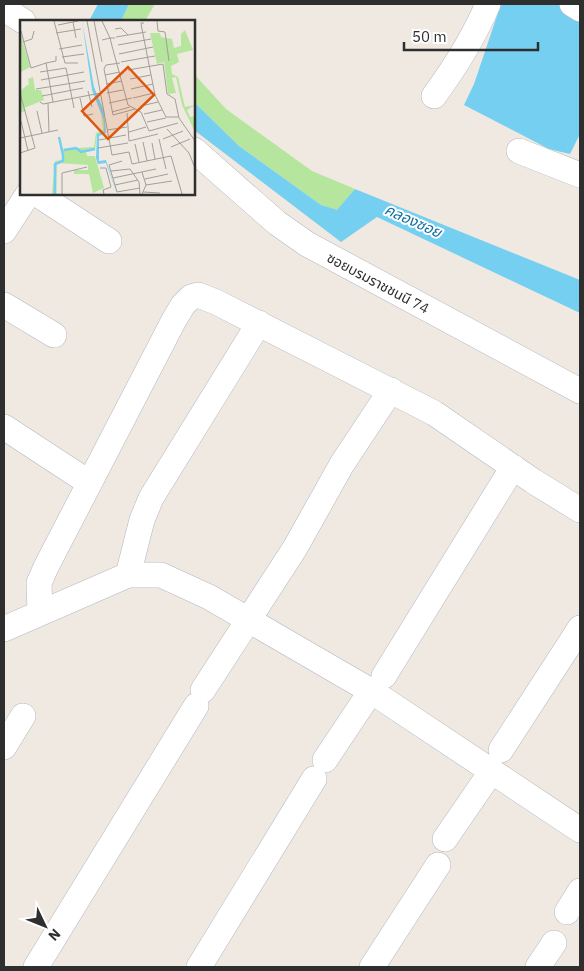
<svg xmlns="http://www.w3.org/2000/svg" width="584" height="971" viewBox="0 0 584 971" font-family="'IBM Plex Sans','Noto Sans Thai',sans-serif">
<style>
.green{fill:#b6e59e}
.water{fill:#75cff0}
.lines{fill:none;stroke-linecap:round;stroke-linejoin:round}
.minor-casing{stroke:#b4b7c1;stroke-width:26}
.minor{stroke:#fff;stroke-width:25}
.labels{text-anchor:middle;stroke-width:4;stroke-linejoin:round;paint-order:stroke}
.street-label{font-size:14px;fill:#2e2e2e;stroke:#fff}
.water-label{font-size:15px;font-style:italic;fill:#0d6fa3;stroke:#fff}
.inset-river{fill:none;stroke:#75cff0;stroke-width:2.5}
.inset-road{fill:none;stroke:#a29e99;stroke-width:1}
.view{fill:#df570e;fill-opacity:0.15;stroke:#df570e;stroke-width:2.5}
.inset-edge{fill:none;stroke:#2e2e2e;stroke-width:2.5}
</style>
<rect width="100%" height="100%" fill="#efe9e1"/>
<path class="green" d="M129,4H155L145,21H121Z
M194,74L226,109L312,171L355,189L337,211L321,205L239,146L194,102Z"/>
<path class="water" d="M98,4H129L121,21H89Z
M501,4H557L580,17V134L570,154L549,149L464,105L474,84Z
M194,102L239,146L321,205L337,210L355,189L580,280V313L377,217L341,242L194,130Z"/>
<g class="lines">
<g class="minor-casing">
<path id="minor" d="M572,4L580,9
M4,9L23,21
M434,96C456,66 474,37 488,4
M194,150L277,223L307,244L580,391
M519,151L580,175
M37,194L109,241
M4,231L28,194
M4,305L54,335
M4,427L88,482
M128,575L142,520L151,498L259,323
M40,611L39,583L46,567L174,320L183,305L191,297L198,295L216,302L434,413L533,481L580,510
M4,629L128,575H161L209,597L371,691L580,830
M384,676L513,467
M203,690L295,548L342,464L391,390
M4,747L23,716
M501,750L580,628
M325,760L371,691
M445,839L491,772
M567,912L580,891
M36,967L196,706
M199,967L314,779
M372,967L438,865
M538,967L554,943"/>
</g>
<use href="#minor" class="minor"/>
</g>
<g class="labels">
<g class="street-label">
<text transform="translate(378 283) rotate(28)" y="5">ซอยบรมราชชนนี 74</text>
</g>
<g class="water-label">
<text transform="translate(413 221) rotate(24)" y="5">คลองซอย</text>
</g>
</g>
<g transform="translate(20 20)">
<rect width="175" height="175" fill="#efe9e1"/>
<path d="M165,10L173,30L157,34L159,42L151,46L152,54L158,57L165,87L175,85L167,90L170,97L175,96V112L162,85L156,57L152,58L156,73L148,74L144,42L137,44L130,13H140L141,17L152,19L154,28L161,26V14ZM0,11L10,47L1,52L0,49ZM13,57L15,70H21L24,80L4,88L6,91L0,93V71L9,64L8,59ZM81,93L84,101V112L77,114L75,130L66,132L67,136H75L84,168L73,173L69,154H54V150H68V145L37,143L36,174H32L35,141L42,140V129L74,127L76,113L83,110Z" fill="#b6e59e"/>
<path d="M62,1L74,67L84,91L86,113L79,116V141L86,140L97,174L86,143L78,144L76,138L77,114L84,112V101L72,70Z" fill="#75cff0"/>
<path class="inset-river" d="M44,130L56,128L61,132L75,129M35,174V144L43,141V135L39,117"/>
<path class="inset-road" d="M34,1L45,43H58M67,1L92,135L109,132L112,144L151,136L162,174M74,1L82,42M82,1L90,18L82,20M137,1L138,11L145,12L149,41M53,2L56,18M124,3H121L122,9L135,75L146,97H159M38,5L58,1M95,9L101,8L108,15M1,11L11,48L26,43L33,82M36,13L61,9M96,17L126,12M95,18H90L92,26L108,85L121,92L129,111L158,103M3,22L12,19L14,11M98,25L131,19M39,29L62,25M99,34L133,27M42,37L64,34M101,42L135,36M26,43L36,41V36M100,43L86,45L84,49L93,95L115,89M108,50L143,44L147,74L155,79L159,98L175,121M20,52L46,48L54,88M85,55L100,52M110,59L131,55M21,60L64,52M86,64L102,61M16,69L65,61M111,69L133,64M68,71L72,87M0,73L15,128L0,133M87,73L103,70M22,76L63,68M60,78L64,96L73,94M113,78L134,73M20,82L23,84L81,73M28,83L29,112M89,83L112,78M121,86L138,82M17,91L22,113M92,92L110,87M107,93L109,121L138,114M124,94L142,90M1,101L8,131M127,102L146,98M147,109L169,133L175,148M87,110L107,107M109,112L126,107M0,118L38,110M139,119L146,149M143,119L163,111M79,120L106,115M123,122L127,141M132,123L135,139M115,124L119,142M151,127L170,119M78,128L108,123M102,141L89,145L97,172L120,168M80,148H86L91,167L83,170L84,174M91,151L110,149L119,162L120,174M122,152L126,165L122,174M93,158L136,149M125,159L148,154M95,165L118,160M126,165L152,161M123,172L140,173M42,174V153L67,147"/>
<path class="view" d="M108,47L134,75L88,119L62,91Z"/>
<rect width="175" height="175" class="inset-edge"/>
</g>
<rect width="584" height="971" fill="none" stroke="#2e2e2e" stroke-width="10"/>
<g transform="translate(45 926) rotate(133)" stroke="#ffffff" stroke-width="4" paint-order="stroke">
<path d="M0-4L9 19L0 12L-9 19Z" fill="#2e2e2e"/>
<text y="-8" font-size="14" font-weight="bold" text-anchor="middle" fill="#2e2e2e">N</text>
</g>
<path d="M404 42v8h134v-8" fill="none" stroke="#2e2e2e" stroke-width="2.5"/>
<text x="412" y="42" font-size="15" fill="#2e2e2e" stroke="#ffffff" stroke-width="4" paint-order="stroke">50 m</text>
</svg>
